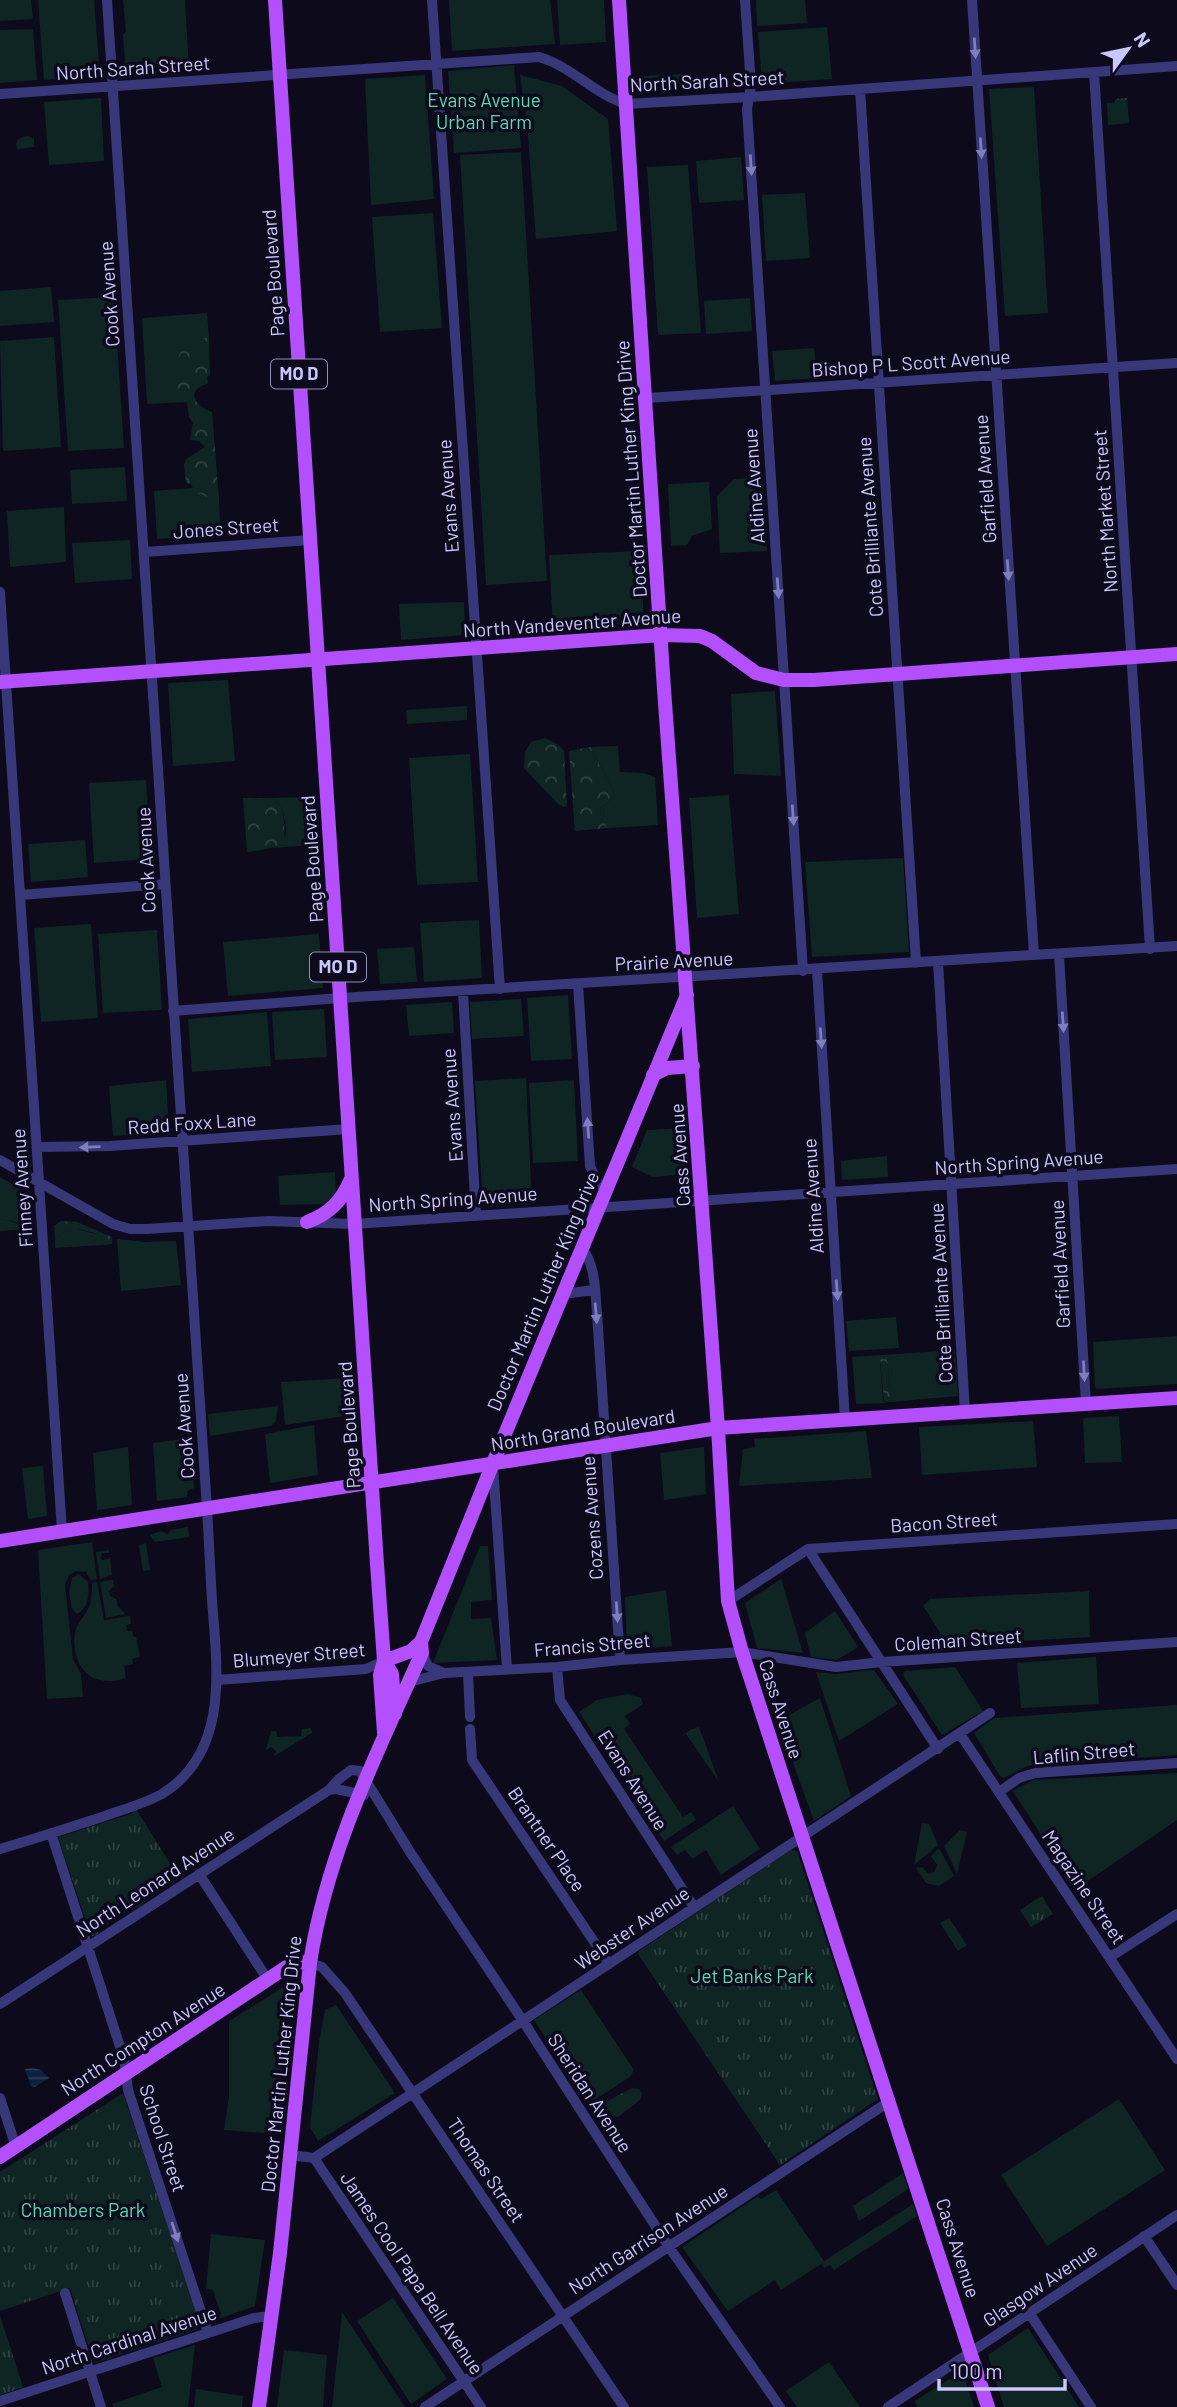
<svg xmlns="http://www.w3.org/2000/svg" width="1177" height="2407" viewBox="0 0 1177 2407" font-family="Barlow,sans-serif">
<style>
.green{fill:#0e2523}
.forest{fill:url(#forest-crowns)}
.park{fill:url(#park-tufts)}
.water{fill:url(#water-rules)}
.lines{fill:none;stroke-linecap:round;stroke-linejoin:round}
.minor{stroke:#373779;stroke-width:10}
.major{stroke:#b34ffc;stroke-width:14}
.oneway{fill:#807ebc}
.labels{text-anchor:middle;stroke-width:7;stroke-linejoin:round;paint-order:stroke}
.shield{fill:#0d0b1b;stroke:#918eba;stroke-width:2}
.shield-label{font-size:18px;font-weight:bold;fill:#cac6fe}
.street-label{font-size:19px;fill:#cac6fe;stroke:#0d0b1b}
.park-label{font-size:19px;fill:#55dbb3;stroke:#0d0b1b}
</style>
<defs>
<pattern id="forest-crowns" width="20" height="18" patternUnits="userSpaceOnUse" patternTransform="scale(1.75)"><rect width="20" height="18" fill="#0e2523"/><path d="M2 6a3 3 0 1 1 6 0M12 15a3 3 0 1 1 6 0" fill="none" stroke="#304344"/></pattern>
<pattern id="park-tufts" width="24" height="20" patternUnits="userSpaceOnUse" patternTransform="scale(1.75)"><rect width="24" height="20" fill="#0e2523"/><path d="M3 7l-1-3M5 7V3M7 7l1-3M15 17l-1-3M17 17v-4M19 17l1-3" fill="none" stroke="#304344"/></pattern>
<pattern id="water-rules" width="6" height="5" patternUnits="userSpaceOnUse" patternTransform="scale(1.75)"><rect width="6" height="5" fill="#0c213e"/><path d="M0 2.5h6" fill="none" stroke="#2e405b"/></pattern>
</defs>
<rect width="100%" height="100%" fill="#0d0b1b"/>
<path class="green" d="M0,0H31L33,19L0,21Z
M38,0H94L100,76L44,80Z
M123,0H185L189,69L126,74L123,35L126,31Z
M449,0H550L555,44L452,51Z
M557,0H604L606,42L560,45Z
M756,0H805L807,23L757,26Z
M827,27L832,79L762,84L758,32Z
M33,29L37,80L0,83V30Z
M514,65L521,148L454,153L448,71Z
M683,74V89L642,92L641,76Z
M425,75L434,199L371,205L365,79Z
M520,75L562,86L608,119L617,231L536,239L527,125Z
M1034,87L1048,313L1005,316L989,89Z
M101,98L104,161L49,165L44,102Z
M521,152L547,581L486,585L460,155Z
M741,157L744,200L699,203L696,161Z
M688,165L701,333L658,335L647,167Z
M805,193L810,258L766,261L762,195Z
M433,213L442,328L380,332L372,217Z
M51,287L54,322L0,326V291Z
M114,297L124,448L68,451L58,300Z
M750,298L752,331L706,334L704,301Z
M207,313L209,338L187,402L147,404L142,318Z
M54,337L61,447L3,451L0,341Z
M814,348L817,378L775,381L772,351Z
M125,467L127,501L72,504L70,470Z
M763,477L767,551L720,553L717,496L734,479Z
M709,482L712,529L692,536L687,545L671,546L668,484Z
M218,486L221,535L157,539L154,491Z
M64,507L66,562L10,567L7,511Z
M130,540L132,579L75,583L72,543Z
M640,551L644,622L553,628L549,555Z
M464,602L465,635L401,640L399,604Z
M228,680L235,761L173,766L168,683Z
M775,691L781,776L734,774L731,694Z
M467,706V720L407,724L406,710Z
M618,746L620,772L643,773L655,777L658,825L608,828C602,820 599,818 601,807L609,802L614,792L590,747Z
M470,754L478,882L417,885L409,758Z
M146,780L151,859L94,863L89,783Z
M729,795L739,914L697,918L689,798Z
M310,797L313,845L273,848C293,835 285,827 282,807L271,798Z
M85,840L88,877L31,882L28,844Z
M903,858L909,952L812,957L805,862Z
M479,920L482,978L424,982L420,923Z
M91,924L98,1018L41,1022L34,928Z
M157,930L162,1010L103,1013L98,934Z
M319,934L323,988L228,996L223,942Z
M414,947L417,982L380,984L377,949Z
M568,995L572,1059L531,1061L527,998Z
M521,999L524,1036L472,1039L470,1002Z
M452,1002L454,1033L409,1036L406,1005Z
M324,1009L327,1057L275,1060L272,1012Z
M267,1012L271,1066L192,1072L188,1019Z
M526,1078L532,1204L486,1207L483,1204L475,1081Z
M166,1080L169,1130L167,1133L113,1136L109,1086Z
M574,1080L578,1161L533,1163L529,1083Z
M685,1128L688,1174L652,1177L632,1167L647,1130Z
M887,1156L888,1177L842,1180L841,1161Z
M335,1172L336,1193L326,1204L280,1205L278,1176Z
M0,1177L26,1192L30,1229C23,1221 10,1222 0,1219Z
M73,1228L100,1235L103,1245L55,1248V1240L61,1234Z
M117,1239L145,1242L176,1241L181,1285L121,1291Z
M896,1317L899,1348L849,1351L846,1321Z
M1177,1336V1384L1097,1389L1095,1387L1093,1342Z
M955,1350L958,1396L891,1402L887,1356L880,1358L883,1401L886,1403L856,1404L852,1357Z
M349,1378L351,1415L285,1425L281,1382Z
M278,1406L276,1421L271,1426L210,1436L208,1414Z
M1119,1416L1122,1462L1085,1463L1083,1418Z
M1033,1421L1037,1467L922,1475L919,1427Z
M314,1425L318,1475L270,1483L265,1434Z
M866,1431L872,1478L739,1486L743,1449L755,1447L754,1439Z
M190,1438L194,1488L187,1491V1497L157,1501L153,1443Z
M128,1447L132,1505L97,1510L93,1453Z
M704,1447L706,1494L664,1500L660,1453Z
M43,1466L47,1516L28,1519L22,1468Z
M188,1527L189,1537L155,1542L150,1535L161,1531L168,1534L171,1530Z
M92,1542L97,1579L91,1580L86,1572L76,1571L69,1575L65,1585L73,1659L81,1674L83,1697L47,1699L38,1550Z
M146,1543L150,1570L143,1571L139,1545Z
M480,1546H488L492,1600L471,1602V1619L491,1618L497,1660L433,1663Z
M109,1550V1553H102L100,1559L103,1560L110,1558L112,1575L100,1579L96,1552Z
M79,1574L88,1582C89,1594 89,1608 77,1614L72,1609L69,1593L72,1578Z
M781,1579L803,1653L757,1648L745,1603Z
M110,1580H113L114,1586L109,1591L110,1596L116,1599L118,1606L125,1614L106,1618L100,1582Z
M97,1582L104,1620L130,1616L131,1624L126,1625L127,1631H132L134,1637H136L140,1657L132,1659L133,1664L124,1666L126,1678C114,1682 105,1682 93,1678C77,1670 71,1646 76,1629C79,1621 86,1614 90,1605C92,1598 92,1590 92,1583Z
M666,1590L672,1646L627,1650L625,1597Z
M1089,1591L1090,1637L948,1645L923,1606L930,1599Z
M835,1611L858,1647L837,1660L811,1657L805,1633Z
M1096,1657L1099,1704L1021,1708L1017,1663Z
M955,1667L983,1711L942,1735L903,1675L905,1671Z
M874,1670L898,1704L839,1741L816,1672L835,1674Z
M628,1694L641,1698L643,1704L625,1716L630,1724L624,1729L683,1817L691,1812L696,1820L664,1841L579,1712L597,1700Z
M820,1698L851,1796L814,1821L778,1721Z
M1177,1705V1755L1027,1766L1004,1778L1000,1776L974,1733L994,1718Z
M699,1727L718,1779H717L686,1734L680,1737L690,1730Z
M311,1728L312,1733L276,1755L273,1756L276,1751L271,1747L266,1750L271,1731H276L277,1737L301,1736L302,1729Z
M1177,1773V1820L1076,1889L1013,1791L1033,1780Z
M733,1806L760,1849L721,1875L706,1850L692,1859L685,1850L677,1855L671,1847Z
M922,1823L929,1824L938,1845L914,1865Z
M960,1830L967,1832L957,1874L944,1846Z
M939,1848L954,1876L939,1886L926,1883L916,1868L922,1867L928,1874L934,1872L937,1865L931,1856Z
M949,1918L967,1945L958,1951L940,1923Z
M290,1983L275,2134L224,2130L229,2097V2021Z
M581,1990L634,2070L630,2077L588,2104L534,2020Z
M336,2005L395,2093L318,2141L310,2127L319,2042L325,2010Z
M1119,2099L1165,2170L1047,2246L1001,2175Z
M903,2173L908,2189L859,2221L853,2206Z
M776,2190L824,2261L913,2204L917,2216L834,2270L830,2265L824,2268L821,2264L781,2290L775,2280L728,2311L682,2247L758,2196L761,2199Z
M211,2234L265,2240L255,2306L213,2321L212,2318L221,2314L213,2290L206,2289Z
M393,2298L447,2379L411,2404L357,2321Z
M342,2312L405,2407H332Z
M1028,2328L1079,2407H1004L988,2355Z
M195,2345L188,2407H113L112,2404L162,2387L153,2358Z
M284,2350L327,2355L323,2407H277Z
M829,2362L860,2407H797L786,2391Z
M962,2371L974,2407H917L915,2401Z
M196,2389L243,2396L242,2407H194Z"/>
<path class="forest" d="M202,338H209L210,375L207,377L208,383C205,385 200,386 197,389C188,399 204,410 212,412L219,500C210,501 204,493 195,493L191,484L186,483L184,465L186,459L205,447L199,441L190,440L193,423L189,417L186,397L180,401H175L171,396L176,388L175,377H171L181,351Z
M545,738L560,746L564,751L567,806L564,807L558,804L524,768L525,752L531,742Z
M590,747L614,792L609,802L601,807C599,818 603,820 608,828L575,831L569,751Z
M243,798H271L282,807C287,846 289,846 247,852Z
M0,1219L28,1226L30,1229L0,1231Z
M61,1221L77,1222L112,1237V1244L103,1245L100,1235C82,1229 69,1224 55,1240L54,1226Z
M883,1355L887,1356L891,1402L884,1401L880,1358Z"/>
<path class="park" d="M1127,98L1129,123L1108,125L1107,103L1115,102V99Z
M28,136L34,139V147L17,149L16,145L18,139Z
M136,1809L179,1878L145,1901L140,1907L131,1909L102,1928L96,1936H91L58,1837L131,1814Z
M791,1850L797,1851L798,1854L878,2099L780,2165L638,1954L639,1951Z
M1042,1896L1053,1914L1031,1927L1020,1910Z
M632,2088L639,2089L642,2094L641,2099L618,2117L613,2116L606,2106V2102Z
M123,2093L201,2326L198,2329L97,2362L93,2360L70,2288L0,2311V2172Z
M0,2316L23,2387L0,2395Z"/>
<path class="water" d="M33,2068L41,2070L49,2078L35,2087L31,2086L25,2069Z"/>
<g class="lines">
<path class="minor" d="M432,0L500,989
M745,0L751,86L747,109L803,971
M972,0L1034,955
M1094,72L1150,949
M860,89L916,963
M0,94L539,57C571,66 594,94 626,104L750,97L1177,66
M647,398L1177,363
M145,552L310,540
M0,592L62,1531
M20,895L165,884
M1059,954L1086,1404
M938,962L965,1412
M817,970L845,1420
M578,984L590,1166L597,1181L606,1191
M463,992L476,1216
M173,1011L340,998L1177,946
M37,1147L110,1146L349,1129
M0,1160L113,1224L130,1229H147L268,1221L354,1224L1177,1169
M582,1248C596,1266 595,1292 597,1313L620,1660
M563,1294L594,1290
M493,1466L507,1669
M808,1549L938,1749
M728,1601L808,1549L1177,1524
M422,1653L428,1666L444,1673
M557,1667L560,1700L694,1907
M468,1672L470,1717
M217,1680L366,1669L384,1661
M409,1682L444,1673L557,1667L620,1660L742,1652L836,1667L882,1662L1177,1642
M470,1729L472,1760L609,1964
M960,1734L1177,2059
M329,1790L336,1789L364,1795
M999,1792L1019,1778L1035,1773L1177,1763
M51,1833L124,2059L128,2090L208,2333
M0,1849C34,1839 68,1828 102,1817C121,1810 144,1804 162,1794C230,1752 217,1668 212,1600C210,1569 209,1539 207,1509L107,0
M199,1874L268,1980
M1110,1957L1177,1914
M310,1963L322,1967L345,1993L624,2407
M0,2004L329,1790L339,1779L351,1770L360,1771L410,1852L523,2021L669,2247L780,2407
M0,2098L16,2147
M290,2155L314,2158L990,1713
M314,2158L481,2407
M1144,2236L1177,2285
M65,2293L101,2407
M1030,2314L1091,2407
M0,2401L254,2318L270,2316
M425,2407L890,2101
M888,2407L1177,2215"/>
<path class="major" d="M275,0L377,1564L384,1661L392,1674L395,1714
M619,0L664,689L718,1428L728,1601L742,1652L988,2407
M0,682L661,635L700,636L712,641L756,673L784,680H814L1177,654
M653,1075L667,1068L693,1066
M307,1222C329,1214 342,1201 351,1179
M0,1541L718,1428L1177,1398
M384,1661L411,1651L421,1642
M384,1733L380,1675L384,1661
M0,2157L294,1962L310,1963
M259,2407L280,2253L310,1963C327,1852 376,1755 422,1653L421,1642L493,1463L687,995"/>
</g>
<defs><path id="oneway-solid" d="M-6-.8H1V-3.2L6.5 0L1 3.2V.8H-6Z" transform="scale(1.75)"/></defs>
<g class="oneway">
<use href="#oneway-solid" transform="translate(975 48) rotate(86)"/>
<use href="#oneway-solid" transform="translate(981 148) rotate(86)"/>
<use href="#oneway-solid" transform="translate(751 165) rotate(86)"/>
<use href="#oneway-solid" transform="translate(1008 570) rotate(86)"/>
<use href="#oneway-solid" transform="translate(778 588) rotate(86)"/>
<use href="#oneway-solid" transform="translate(793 815) rotate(86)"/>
<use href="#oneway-solid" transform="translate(1063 1022) rotate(86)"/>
<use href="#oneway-solid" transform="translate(821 1038) rotate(86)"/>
<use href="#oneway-solid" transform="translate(588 1128) rotate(-94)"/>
<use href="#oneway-solid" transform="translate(90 1147) rotate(178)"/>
<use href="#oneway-solid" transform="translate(837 1290) rotate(86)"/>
<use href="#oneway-solid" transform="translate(596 1313) rotate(85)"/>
<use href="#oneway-solid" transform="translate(1084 1371) rotate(87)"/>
<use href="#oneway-solid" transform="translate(617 1612) rotate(86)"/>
<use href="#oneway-solid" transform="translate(175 2232) rotate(72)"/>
</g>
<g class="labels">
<g class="shield">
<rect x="271" y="359.5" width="56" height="29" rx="5"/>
<rect x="310" y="952.5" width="56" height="29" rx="5"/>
</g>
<g class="shield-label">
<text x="299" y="380">MO D</text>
<text x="338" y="973">MO D</text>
</g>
<g class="street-label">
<text transform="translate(133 68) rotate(-4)" y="7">North Sarah Street</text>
<text transform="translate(707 81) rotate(-3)" y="7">North Sarah Street</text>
<text transform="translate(273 273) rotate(-94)" y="7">Page Boulevard</text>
<text transform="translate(109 294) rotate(-94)" y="7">Cook Avenue</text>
<text transform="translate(911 363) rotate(-4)" y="7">Bishop P L Scott Avenue</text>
<text transform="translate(631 469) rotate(-94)" y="7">Doctor Martin Luther King Drive</text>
<text transform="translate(985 479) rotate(-94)" y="7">Garfield Avenue</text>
<text transform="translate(754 486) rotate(-94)" y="7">Aldine Avenue</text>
<text transform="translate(448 496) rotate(-94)" y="7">Evans Avenue</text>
<text transform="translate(1105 511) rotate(-94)" y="7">North Market Street</text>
<text transform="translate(870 527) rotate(-94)" y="7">Cote Brilliante Avenue</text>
<text transform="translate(226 528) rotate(-4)" y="7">Jones Street</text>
<text transform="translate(572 623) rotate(-4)" y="7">North Vandeventer Avenue</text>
<text transform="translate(312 859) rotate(-94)" y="7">Page Boulevard</text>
<text transform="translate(146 860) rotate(-93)" y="7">Cook Avenue</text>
<text transform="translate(674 961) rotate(-3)" y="7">Prairie Avenue</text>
<text transform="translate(452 1105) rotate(-94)" y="7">Evans Avenue</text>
<text transform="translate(192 1123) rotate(-4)" y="7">Redd Foxx Lane</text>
<text transform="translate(680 1155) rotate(-94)" y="7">Cass Avenue</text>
<text transform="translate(1019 1162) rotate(-4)" y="7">North Spring Avenue</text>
<text transform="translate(22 1188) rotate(-94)" y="7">Finney Avenue</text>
<text transform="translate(813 1196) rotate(-94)" y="7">Aldine Avenue</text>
<text transform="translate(453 1199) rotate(-4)" y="7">North Spring Avenue</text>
<text transform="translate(1060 1264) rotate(-93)" y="7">Garfield Avenue</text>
<text transform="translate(543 1291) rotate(-67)" y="7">Doctor Martin Luther King Drive</text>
<text transform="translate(941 1293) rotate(-93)" y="7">Cote Brilliante Avenue</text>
<text transform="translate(349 1425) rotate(-94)" y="7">Page Boulevard</text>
<text transform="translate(184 1426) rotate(-94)" y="7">Cook Avenue</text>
<text transform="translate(583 1430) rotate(-9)" y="7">North Grand Boulevard</text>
<text transform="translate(592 1518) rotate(-94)" y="7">Cozens Avenue</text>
<text transform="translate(944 1522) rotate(-4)" y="7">Bacon Street</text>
<text transform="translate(958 1640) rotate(-4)" y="7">Coleman Street</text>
<text transform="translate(592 1645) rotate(-5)" y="7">Francis Street</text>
<text transform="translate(299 1655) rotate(-5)" y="7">Blumeyer Street</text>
<text transform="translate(781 1709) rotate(72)" y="7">Cass Avenue</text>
<text transform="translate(1084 1753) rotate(-5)" y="7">Laflin Street</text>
<text transform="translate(633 1780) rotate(58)" y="7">Evans Avenue</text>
<text transform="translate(547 1839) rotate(56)" y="7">Brantner Place</text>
<text transform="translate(155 1882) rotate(-33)" y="7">North Leonard Avenue</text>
<text transform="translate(1084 1887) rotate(56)" y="7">Magazine Street</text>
<text transform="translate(632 1928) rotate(-34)" y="7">Webster Avenue</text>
<text transform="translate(143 2039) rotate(-33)" y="7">North Compton Avenue</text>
<text transform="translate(281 2064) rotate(-84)" y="7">Doctor Martin Luther King Drive</text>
<text transform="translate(590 2093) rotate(57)" y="7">Sheridan Avenue</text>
<text transform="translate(163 2138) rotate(72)" y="7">School Street</text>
<text transform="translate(486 2170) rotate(56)" y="7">Thomas Street</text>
<text transform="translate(648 2239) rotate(-33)" y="7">North Garrison Avenue</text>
<text transform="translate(958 2248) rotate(72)" y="7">Cass Avenue</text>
<text transform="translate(412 2273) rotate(56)" y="7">James Cool Papa Bell Avenue</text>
<text transform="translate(1040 2285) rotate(-34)" y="7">Glasgow Avenue</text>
<text transform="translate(129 2340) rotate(-18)" y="7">North Cardinal Avenue</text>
</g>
<g class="park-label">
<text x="484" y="107">Evans Avenue<tspan x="484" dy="22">Urban Farm</tspan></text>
<text x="752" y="1983">Jet Banks Park</text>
<text x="83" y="2217">Chambers Park</text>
</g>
</g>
<g transform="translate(1128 49) rotate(57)" stroke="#0d0b1b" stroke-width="5" paint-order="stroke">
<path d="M0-5L12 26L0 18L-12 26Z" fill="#cac6fe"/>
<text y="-10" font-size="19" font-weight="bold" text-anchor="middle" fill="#cac6fe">N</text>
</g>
<path d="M939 2379v10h126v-10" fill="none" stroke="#cac6fe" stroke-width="3.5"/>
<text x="950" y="2379" font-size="21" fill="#cac6fe" stroke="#0d0b1b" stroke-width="5" paint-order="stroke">100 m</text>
</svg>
